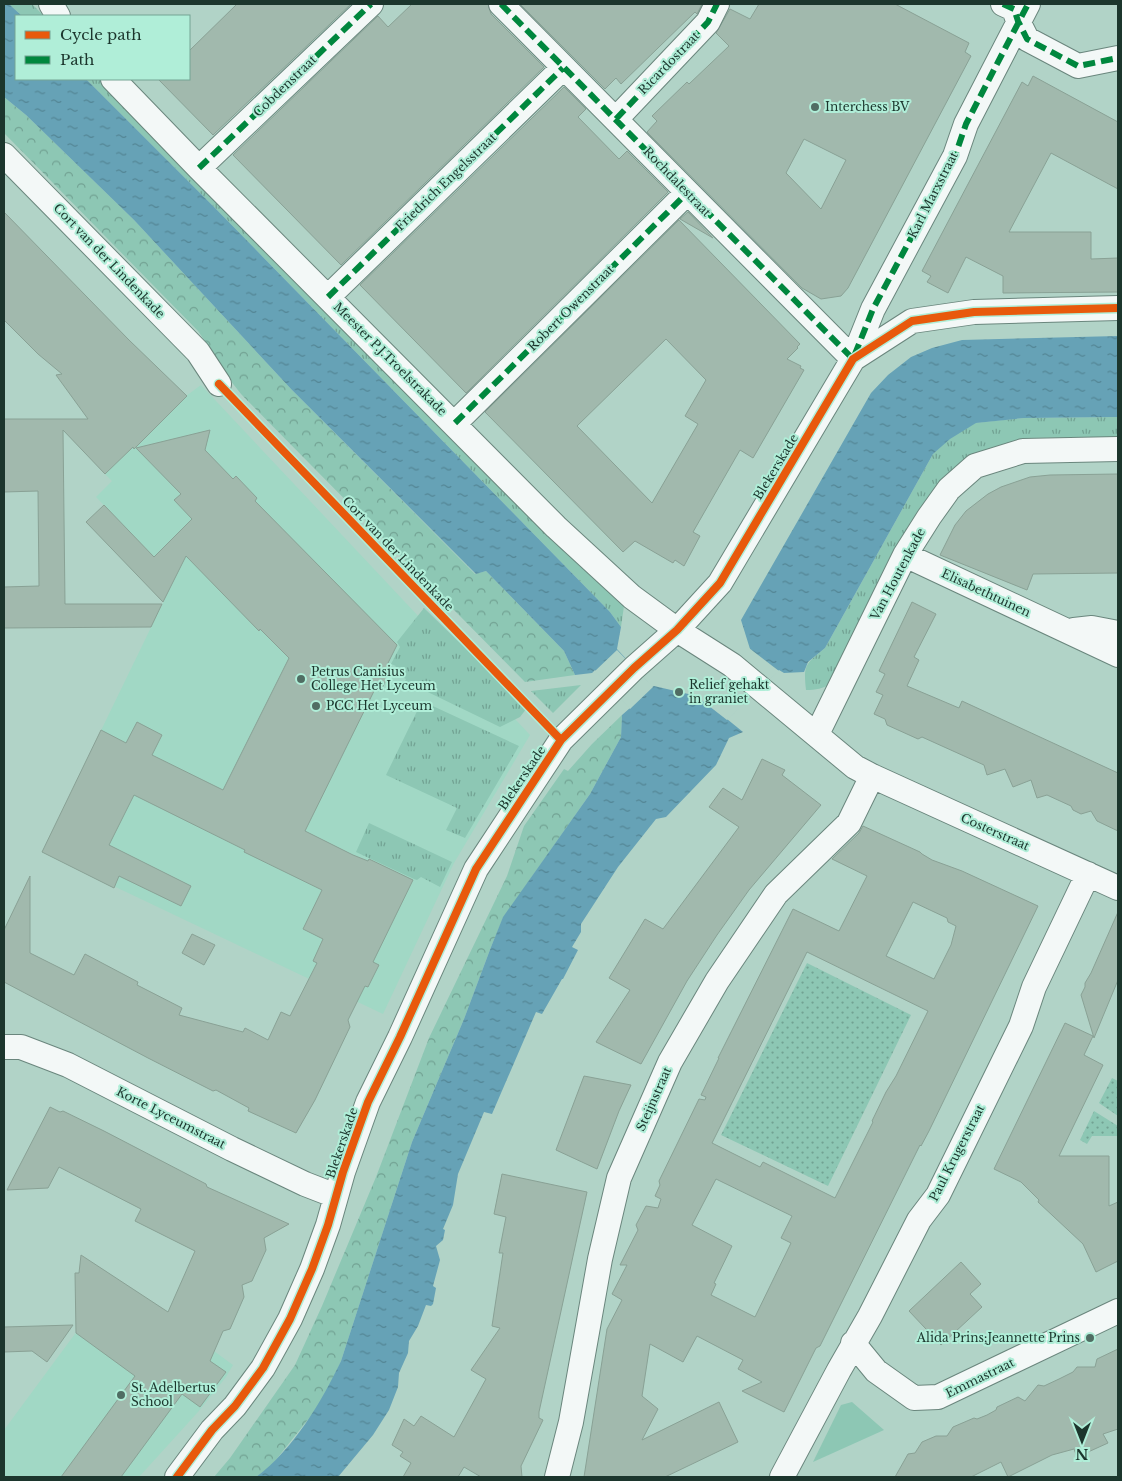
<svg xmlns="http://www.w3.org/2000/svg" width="1122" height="1481" viewBox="0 0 1122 1481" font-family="'Libre Baskerville',serif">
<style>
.built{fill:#a1d8c5}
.grass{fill:url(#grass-tufts)}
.forest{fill:url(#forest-crowns)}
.park{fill:#8dc7b4}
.garden{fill:url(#garden-dots)}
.water{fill:url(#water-ripples)}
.pier{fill:#b1d3c7}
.building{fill:#a1b9ad;stroke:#89a195;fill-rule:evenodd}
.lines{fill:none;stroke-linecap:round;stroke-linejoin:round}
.minor-casing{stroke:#6a867d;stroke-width:26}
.minor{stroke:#f3f8f7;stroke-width:24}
.quiet{stroke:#00873e;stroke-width:6;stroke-dasharray:12 6;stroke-linecap:butt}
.cycleway-casing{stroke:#b0eed8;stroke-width:11}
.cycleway{stroke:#e8590c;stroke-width:8}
.poi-dot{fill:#506d63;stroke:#b0eed8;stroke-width:2}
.labels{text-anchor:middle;stroke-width:4;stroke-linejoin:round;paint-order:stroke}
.street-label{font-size:12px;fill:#1c362d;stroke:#b0eed8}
.poi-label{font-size:12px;fill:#1c362d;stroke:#b0eed8;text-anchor:start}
</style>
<defs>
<pattern id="grass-tufts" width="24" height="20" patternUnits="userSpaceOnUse" patternTransform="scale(1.25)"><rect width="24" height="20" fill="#8dc7b4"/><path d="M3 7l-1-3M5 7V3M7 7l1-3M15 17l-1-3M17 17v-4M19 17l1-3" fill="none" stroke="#72a293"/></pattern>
<pattern id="forest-crowns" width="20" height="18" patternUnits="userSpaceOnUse" patternTransform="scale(1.25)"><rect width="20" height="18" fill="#8dc7b4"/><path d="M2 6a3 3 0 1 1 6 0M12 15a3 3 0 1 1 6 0" fill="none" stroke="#72a293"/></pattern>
<pattern id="garden-dots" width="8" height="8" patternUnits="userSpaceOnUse" patternTransform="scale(1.25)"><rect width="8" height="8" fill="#8dc7b4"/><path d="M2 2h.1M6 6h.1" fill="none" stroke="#72a293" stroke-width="1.8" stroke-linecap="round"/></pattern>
<pattern id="water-ripples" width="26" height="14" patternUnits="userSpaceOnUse" patternTransform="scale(1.25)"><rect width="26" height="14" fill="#66a2b6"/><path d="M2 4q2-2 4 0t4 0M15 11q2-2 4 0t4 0" fill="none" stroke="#538594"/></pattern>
</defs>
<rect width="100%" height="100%" fill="#b1d3c7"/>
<path class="built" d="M201,385L530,735L454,863L383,1014L42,852L175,578L96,497L112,481L105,474L186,396Z
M135,1293L233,1365L226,1377L198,1412L139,1477H4V1430L97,1304Z"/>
<path class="grass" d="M9,4H32L44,16H22Z
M86,79H103L624,606L621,627L610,612L218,211Z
M1118,417V437L1024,438L999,446L974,456L831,683C823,689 816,690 806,690C803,664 806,664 825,648L933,454L950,438L975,423L1024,418Z
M424,608L527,708L520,717L500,727L405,681L406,679L396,674L397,671L393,670L396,666L391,664L400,647L397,642Z
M581,685L553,713L531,691Z
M422,701L519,746L465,838L446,830L457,808L386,775Z
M369,823L452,862L440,887L421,877L417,880L414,879L356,852Z"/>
<path class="forest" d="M4,97L26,115L134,220L291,389L475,574L486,571L564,651L575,675L525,682L241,394L205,348L207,344L198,331L4,133Z
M622,715L621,737L590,794L503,918L491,947L464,1019L412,1142L341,1361L328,1390L314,1412L271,1466L256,1477H214L230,1458L295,1365L322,1306L376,1177L429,1038L507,876L524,826L564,769L568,771L592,744Z"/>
<path class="park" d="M852,1402L884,1430L813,1462L841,1405Z"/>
<path class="garden" d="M807,963L911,1015L828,1186L721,1135Z
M1112,1078L1118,1081V1116L1099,1103Z
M1094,1111L1118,1126V1136H1092L1087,1144L1080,1140Z"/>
<path class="water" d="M4,4H9L22,16H16V79H86L218,211L610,612L621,627L617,649L652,687L654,686L697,696L701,699L750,649L741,620L871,393L888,375L911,357L932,348L962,340L1118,336V417L1024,418L976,423L950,439L933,454L825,648L808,662L804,672L784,673L779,670L727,719L743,732L729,738L716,765L666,817L656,819L618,867L581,924V932L572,947L578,950L563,979H562L542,1014L536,1012L492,1114L484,1112L458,1174L453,1205L443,1229L445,1230L443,1240L436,1246L440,1260L433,1286L436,1288L433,1304L431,1306L426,1305L418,1326L409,1341L408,1353L399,1373L398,1387L389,1410L373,1435L338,1477H256C293,1450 322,1401 341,1361L412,1142L464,1019L491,947L503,917L590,794L621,737L622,715L630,708L595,670L592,673L575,675L564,651L486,571L476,574L291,389L134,220L26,115L4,97Z"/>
<path class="pier" d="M749,648L779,671L727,720L700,699Z
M617,650L653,687L630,709L595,671Z"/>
<path class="building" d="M237,4H351L213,135L158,79H189V51Z
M412,4H488L491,14L544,67L341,265L233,155L378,16L388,27Z
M520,4H702L697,14L695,12L621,84L616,78L605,89Z
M759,4H895L969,43L965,52L971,56L848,288L841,296L821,299L802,288L647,132L657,121L652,116L687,82L689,84L729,46L716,33L730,9L750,19ZM804,139L846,160L821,209L786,173Z
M1033,76L1118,122V189L1051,153L1009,232H1091V259L1118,258V292L1003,293V276L966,257L948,293L927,282L931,276L922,271L1022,82L1028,86Z
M564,87L586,109L578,117L619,159L627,151L668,192L466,393L360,285Z
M4,212L129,340L187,396L134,449L133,447L105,474L63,430L65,604H162L151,627L4,628V587L39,586L38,491L4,492V419H88L56,375L62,374L38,354L4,320Z
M688,212L713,238L680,219Z
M679,220L800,344L797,347L798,348L787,359L801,366L800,368L804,370L753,458L740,450L693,532L700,536L684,566L675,560L673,563L635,541L623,552L485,412ZM666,339L706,380L685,416L698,424L652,503L577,426Z
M210,430L205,450L233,479L236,476L257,498L255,501L397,645L387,665L392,667L387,678L381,690L376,687L305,831L353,855L368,861L369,859L413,880L373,962L379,965L368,987L365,986L348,1020L350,1027L315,1100L296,1133L248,1111L249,1108L216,1090L213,1091L148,1058L4,982V930L30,876V953L74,975L85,954L138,982L137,985L182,1008L179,1015L243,1032L245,1028L268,1040L281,1012L290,1016L317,963L313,961L323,939L303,929L322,890L244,852L245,850L134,795L109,845L191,886L181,906L119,876L114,888L42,852L101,730L126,743L137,722L162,735L152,755L223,790L289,658L260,629L259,631L186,556L163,602L86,522L104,505L154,557L192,519L174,500L181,494L136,448Z
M1118,474V573L1033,574L1027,590L940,555L955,525L966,511L988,494L1001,487L1030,477L1050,475Z
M912,602L936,614L914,657L919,660L907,686L959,708L962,701L1118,773V831L1097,821L1091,811L1081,814L1073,810L1071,806L1047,795L1037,798L1031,780L1013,787L1005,769L987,775L984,765L922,737L918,739L887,725L885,719L874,714L883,695L876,692L885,674L879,671Z
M762,759L785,770L782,775L821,805L749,890L717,935L687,981L641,1064L596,1042L630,990L609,978L645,919L663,929L739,827L709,807L723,788L742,800Z
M863,826L920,852L922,854L932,860L962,871L1038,906L929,1131L921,1146L920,1145L820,1346L816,1348L784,1412L742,1391L762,1382L738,1369L743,1360L697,1336L683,1362L650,1344L642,1396L658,1409L642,1440L719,1402L738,1442L665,1477H584L607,1329L622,1300L612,1294L627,1265H620L638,1230L636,1225L646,1206L658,1208L661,1199L655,1196L660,1185L659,1181L699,1099L705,1100L706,1097L701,1095L719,1058H718L793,909L839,931L867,876L832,859L859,833ZM913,902L947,918L948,922L956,926L951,945L934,979L886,956ZM807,952L928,1011L896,1076L886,1092L872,1121L873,1122L835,1198L763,1162L760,1167L712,1143ZM716,1179L792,1216L781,1238L791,1243L755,1317L711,1295L716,1284L714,1283L732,1246L692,1225Z
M1118,912V980L1094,1038L1081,995L1085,987V983L1091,973Z
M192,934L215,945L204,965L182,953Z
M1065,1023L1093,1036L1084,1055L1103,1065L1059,1156H1109V1206L1118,1202V1261L1096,1272L1083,1244L1038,1202L1039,1200L1021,1182L994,1169Z
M584,1076L631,1085L619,1111L597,1169L556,1150Z
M50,1107L60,1112L63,1111L104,1131L206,1184L207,1187L289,1224L264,1238L266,1250L252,1281L242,1285L244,1297L230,1329L223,1331L210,1361L226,1372L200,1407L182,1394L121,1477H61L135,1376L76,1333L75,1273H79L81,1255L168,1312L195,1251L135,1221L141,1209L59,1167L48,1188L7,1190Z
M502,1174L587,1192L539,1412V1418L543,1420L521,1466L522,1477H481L464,1467L458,1477H403L411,1463L400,1456L403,1452L392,1445L404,1419L414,1426L421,1416L454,1437L486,1379L471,1370L500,1328L492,1326L503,1253H499L506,1217L494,1214Z
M961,1262L981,1284L970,1294L982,1307L941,1345L909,1311Z
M73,1325L47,1362L32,1351L4,1352V1327Z
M1118,1349V1429L1103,1434L1108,1443L1077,1457L1074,1449L1052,1455L1008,1477L1001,1462L971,1477H895L908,1454L915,1453L922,1442L936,1436H947L953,1427L974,1418L977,1419L987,1415L996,1410L997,1407L1018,1397L1025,1401L1038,1385L1044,1386L1059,1379L1073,1372L1077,1367H1095L1097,1359Z"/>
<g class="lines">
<g class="minor-casing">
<path id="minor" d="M51,4L58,16
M501,4L853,359L873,309L955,156L966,124L1028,4
M1003,4L1014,9L1018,21L1027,39L1078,66L1118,58
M113,79L199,168L556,527L632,597L677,630L732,665L855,767L872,776L1118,888
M616,119L708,22L717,4
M4,155L198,352L219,384
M199,168L371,4
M328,297L563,68
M455,423L687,193
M905,555L1118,655
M1074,630L1092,628L1118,633
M817,734L905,555L929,517L949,489L975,466L1023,451L1118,449
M4,1047H21L68,1065L232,1149L305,1184L336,1196
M853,1343L876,1371L914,1398L938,1397L1118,1311
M177,1477L212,1430L235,1406L263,1368L290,1319L312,1269L328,1225L343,1172L368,1102L400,1037L476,869L561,740L634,668L677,630L720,583L853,359L912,321L974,312L1118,308
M557,1477L571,1422L600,1259L619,1178L670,1062L717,981L776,894L849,823L872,776
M782,1477L839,1370L870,1316L919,1220L938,1195L1021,1026L1034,987L1088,874"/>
</g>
<use href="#minor" class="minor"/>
<path class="quiet" d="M501,4L853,359L873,309L955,156L966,124L1028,4
M1003,4L1014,9L1018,21L1027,39L1078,66L1118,58
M616,119L708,22L717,4
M199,168L371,4
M328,297L563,68
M455,423L687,193"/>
<g class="cycleway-casing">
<path id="cycleway" d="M219,384L561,740
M177,1477L212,1430L235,1406L263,1368L290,1319L312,1269L328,1225L343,1172L368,1102L400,1037L476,869L561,740L634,668L677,630L720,583L853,359L912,321L974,312L1118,308"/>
</g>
<use href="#cycleway" class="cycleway"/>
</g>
<g class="poi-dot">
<circle cx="815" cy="107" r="5"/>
<circle cx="301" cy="679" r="5"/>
<circle cx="679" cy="692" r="5"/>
<circle cx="316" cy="706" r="5"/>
<circle cx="1090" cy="1338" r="5"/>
<circle cx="121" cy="1395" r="5"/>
</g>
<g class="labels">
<g class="street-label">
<text transform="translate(669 63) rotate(-46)" y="4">Ricardostraat</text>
<text transform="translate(285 86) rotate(-44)" y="4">Cobdenstraat</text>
<text transform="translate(446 182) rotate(-44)" y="4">Friedrich Engelsstraat</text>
<text transform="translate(677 182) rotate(46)" y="4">Rochdalestraat</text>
<text transform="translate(933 195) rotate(-63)" y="4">Karl Marxstraat</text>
<text transform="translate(109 261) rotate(46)" y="4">Cort van der Lindenkade</text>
<text transform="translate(571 308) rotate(-45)" y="4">Robert Owenstraat</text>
<text transform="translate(390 359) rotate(45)" y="4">Meester P.J.Troelstrakade</text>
<text transform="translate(776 467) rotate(-59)" y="4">Blekerskade</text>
<text transform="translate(398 554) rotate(46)" y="4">Cort van der Lindenkade</text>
<text transform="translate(898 574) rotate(-62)" y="4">Van Houtenkade</text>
<text transform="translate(986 593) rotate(25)" y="4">Elisabethtuinen</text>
<text transform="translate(522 778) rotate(-56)" y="4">Blekerskade</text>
<text transform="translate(995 832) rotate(24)" y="4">Costerstraat</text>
<text transform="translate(654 1099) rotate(-66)" y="4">Steijnstraat</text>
<text transform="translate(171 1118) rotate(27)" y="4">Korte Lyceumstraat</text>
<text transform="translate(342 1143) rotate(-71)" y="4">Blekerskade</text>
<text transform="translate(957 1153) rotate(-63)" y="4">Paul Krugerstraat</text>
<text transform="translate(980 1378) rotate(-26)" y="4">Emmastraat</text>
</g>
<g class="poi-label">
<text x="825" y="111">Interchess BV</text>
<text x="311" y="676">Petrus Canisius<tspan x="311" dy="14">College Het Lyceum</tspan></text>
<text x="689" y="689">Relief gehakt<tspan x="689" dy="14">in graniet</tspan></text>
<text x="326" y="710">PCC Het Lyceum</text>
<text x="1080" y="1342" text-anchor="end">Alida Prins;Jeannette Prins</text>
<text x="131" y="1392">St. Adelbertus<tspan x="131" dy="14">School</tspan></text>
</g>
</g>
<rect width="1122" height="1481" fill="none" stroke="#1c362d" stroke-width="10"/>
<rect x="15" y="15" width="175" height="65" fill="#b0eed8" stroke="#75a494"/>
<rect x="25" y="31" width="25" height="8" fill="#e8590c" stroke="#75a494"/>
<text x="60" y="40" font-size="15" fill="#1c362d">Cycle path</text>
<rect x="25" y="56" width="25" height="8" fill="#00873e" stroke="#75a494"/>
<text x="60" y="65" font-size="15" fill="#1c362d">Path</text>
<g transform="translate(1082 1441) rotate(180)" stroke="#b0eed8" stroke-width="4" paint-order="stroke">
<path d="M0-4L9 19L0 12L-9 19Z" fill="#1c362d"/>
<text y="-8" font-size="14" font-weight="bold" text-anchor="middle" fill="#1c362d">N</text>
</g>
</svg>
